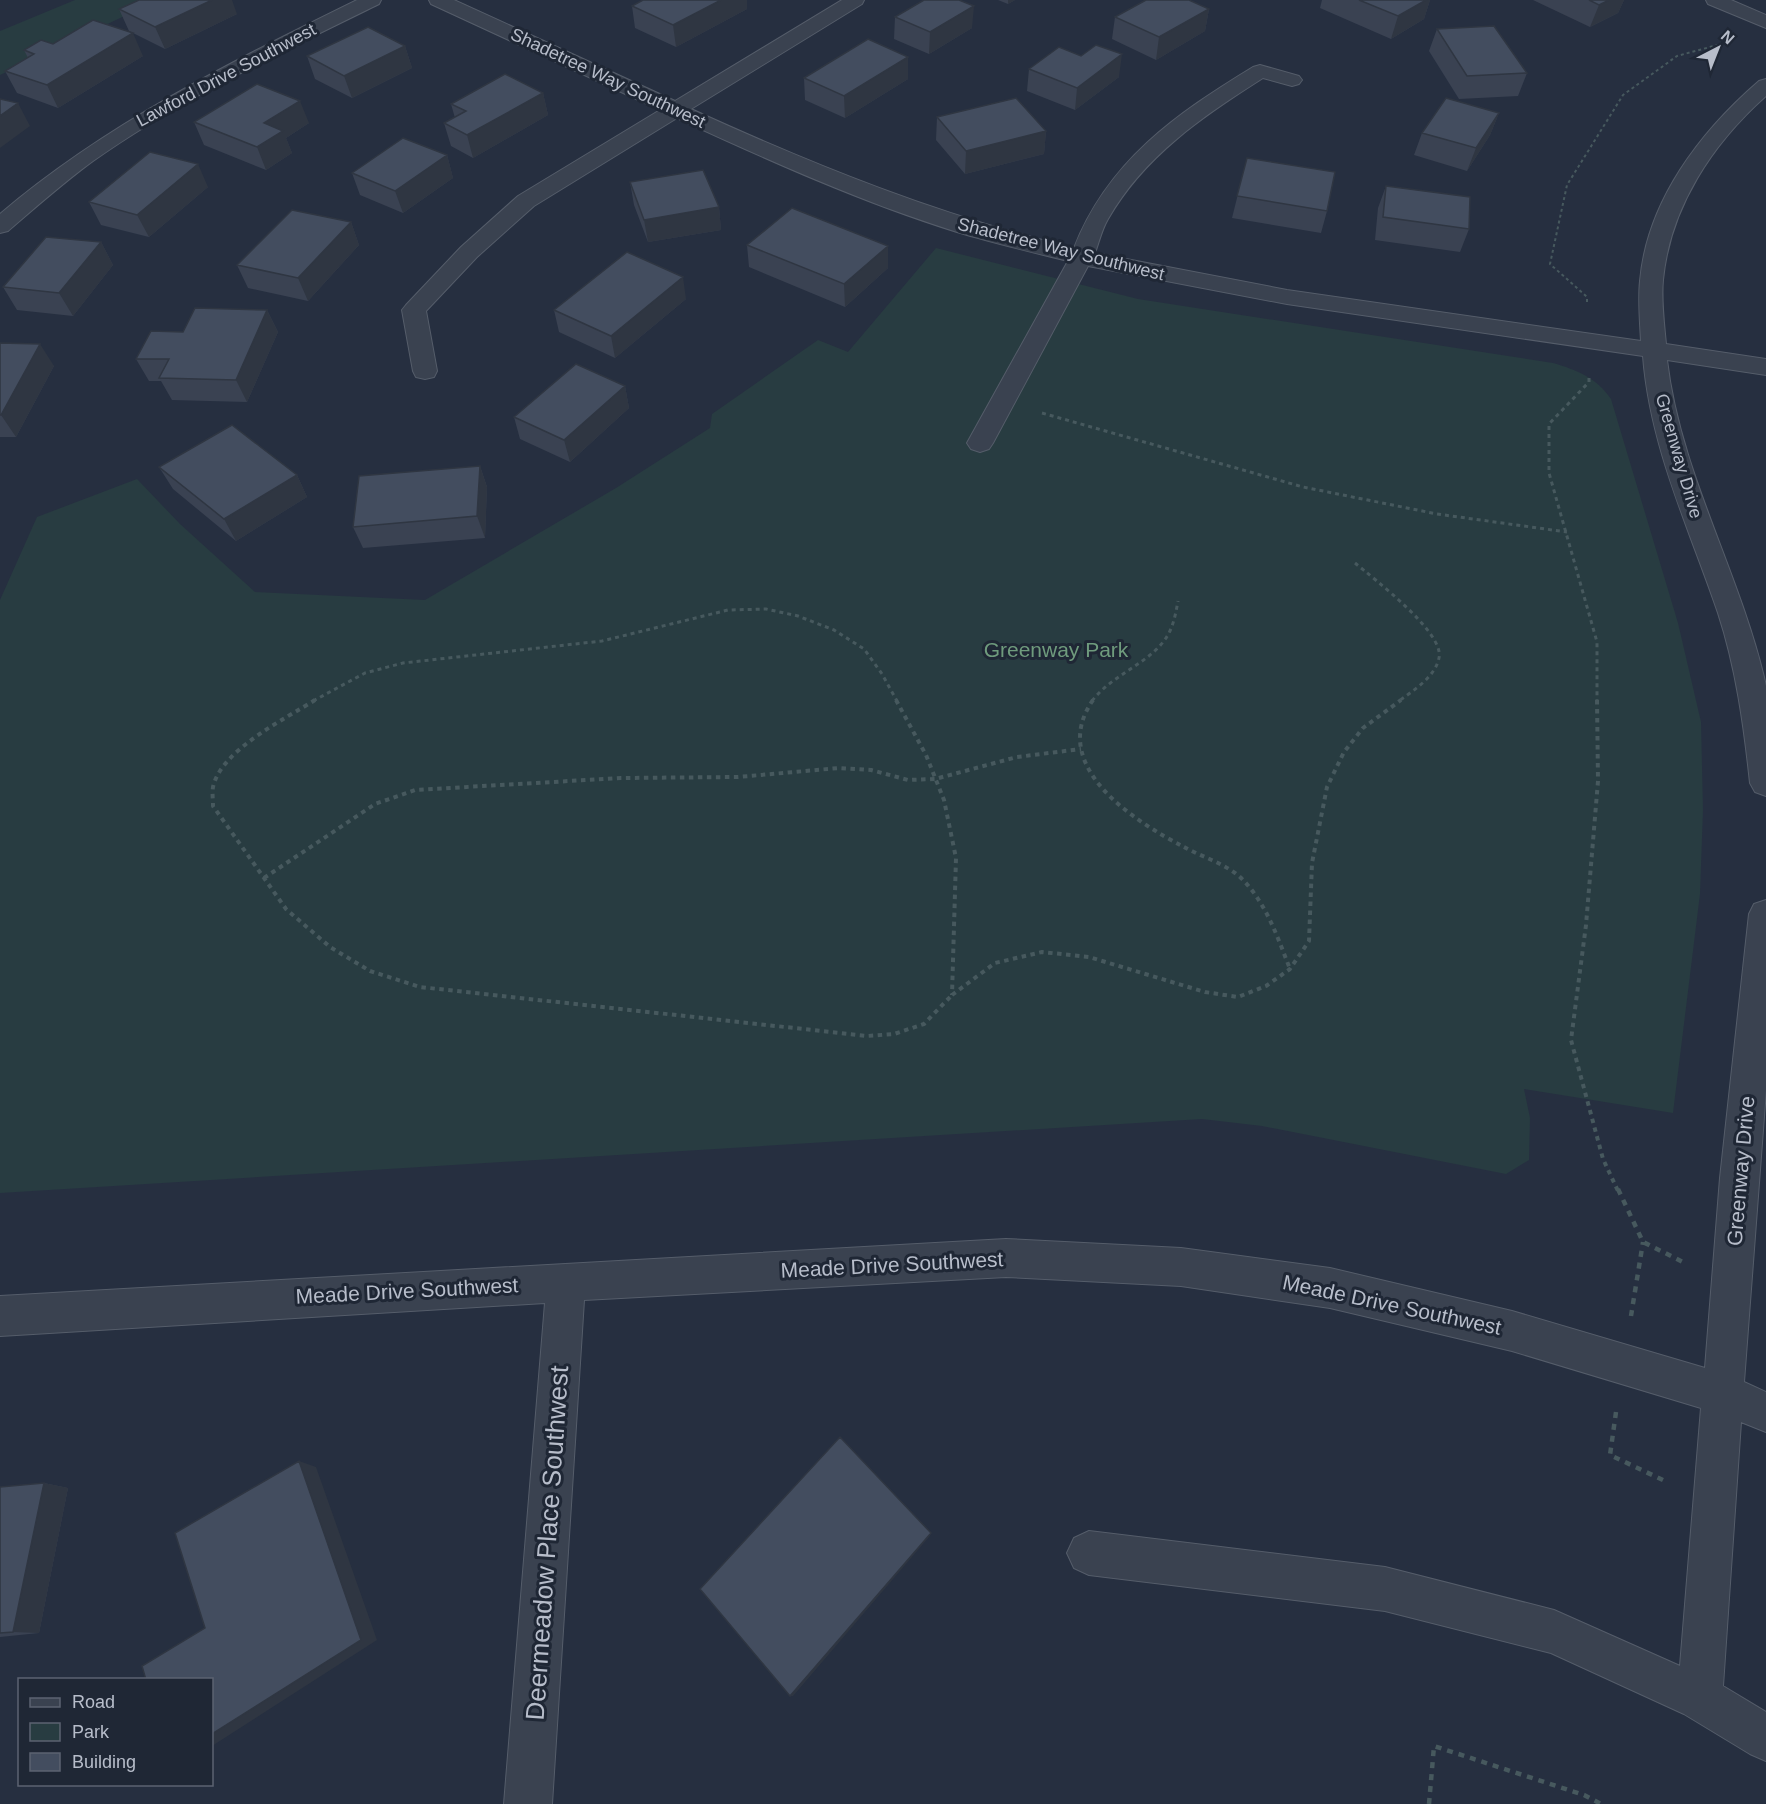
<svg xmlns="http://www.w3.org/2000/svg" width="1766" height="1804" viewBox="0 0 1766 1804" font-family="Helvetica,sans-serif">
<style>
.green{fill:#283c41}
.lines{fill:none;stroke-linecap:round;stroke-linejoin:round}
.minor-casing{stroke:#555d6a;stroke-width:2}
.path-far3{stroke:#47595e;stroke-width:2;stroke-dasharray:3 3;stroke-linecap:butt}
.path-far2{stroke:#47595e;stroke-width:3;stroke-dasharray:4 4;stroke-linecap:butt}
.path-far1{stroke:#47595e;stroke-width:4;stroke-dasharray:4.5 4.5;stroke-linecap:butt}
.path{stroke:#47595e;stroke-width:4.5;stroke-dasharray:6 6;stroke-linecap:butt}
.minor{fill:#3a4250;fill-rule:evenodd}
.wall{fill:#3a4252}
.shaded-wall{fill:#2f3642}
.building{fill:#434d5f;stroke:#2f3642;stroke-width:1.5}
.labels{text-anchor:middle;stroke-width:6;stroke-linejoin:round;paint-order:stroke}
.far-street-label{font-size:18px;fill:#b7bdca;stroke:#1f2735}
.park-label{font-size:21px;fill:#6f9b7d;stroke:#1f2735}
.street-label{font-size:21px;fill:#b7bdca;stroke:#1f2735}
.near-street-label{font-size:26px;fill:#b7bdca;stroke:#1f2735}
</style>
<rect width="100%" height="100%" fill="#262f40"/>
<path class="green" d="M75,0H158L0,75V31Z
M936,248L1138,299L1553,363C1577,370 1597,378 1611,399L1678,623L1701,722L1703,810L1700,894L1673,1113L1524,1089L1530,1118L1529,1160L1506,1174L1262,1126L1202,1119L0,1193V600L37,517L137,479L180,524L255,592L425,600L616,488L710,428L712,414L818,340L848,352Z"/>
<g class="lines">
<g class="minor-casing">
<path id="minor" d="M357,0H381L379,4C282,52 182,98 93,161C63,183 36,207 8,231L0,233V214C107,123 231,62 357,0Z
M429,0H454L675,101L842,0H864L862,4L691,109C816,166 940,216 1074,248C1108,161 1176,114 1253,67L1260,65L1299,76L1302,80L1299,84L1292,86L1263,78C1203,116 1144,156 1108,219C1102,229 1099,242 1095,253L1287,290L1641,341C1640,321 1638,300 1640,281C1647,201 1700,132 1759,81L1766,79V96C1713,143 1670,207 1663,280C1661,300 1664,323 1666,344L1766,359V375L1667,360C1680,471 1738,569 1764,677L1766,686V796L1755,792L1750,783C1744,726 1736,668 1718,613C1689,528 1650,447 1643,356L1287,304L1088,266L993,443L989,449L980,452L971,449L967,443L1068,261C1031,252 994,243 957,232C861,202 768,160 677,118L534,206L477,257L426,311L437,371L434,377L425,379L416,377L413,371L402,310L406,305L461,247L518,196L660,110L431,4Z
M1706,0H1731L1766,15V28L1708,4Z
M1766,900V1090L1744,1382L1766,1392V1432L1741,1422L1723,1686L1766,1712V1761L1750,1754L1684,1714L1551,1653L1385,1611L1089,1575L1074,1568L1067,1553L1074,1538L1089,1531L1385,1567L1554,1610L1680,1666L1701,1408L1512,1351L1330,1308L1181,1286L1006,1277L584,1300L552,1804H504L545,1303L0,1336V1296L1006,1239L1181,1248L1330,1268L1512,1311L1705,1368L1720,1178L1749,914L1754,904Z"/>
</g>
<path class="path-far3" d="M1587,302V297L1550,264L1567,185L1623,95L1677,56L1721,44"/>
<path class="path-far2" d="M1589,378V382L1549,424V473L1597,642V701
M1042,413L1303,487L1437,514L1567,532
M1355,563C1374,579 1445,633 1439,658C1435,677 1414,690 1399,701
M313,701L365,673L403,663L602,641L728,610L766,609L798,616L834,630L864,649L882,674L897,701
M1092,701C1113,673 1153,663 1169,633C1174,623 1176,612 1178,601"/>
<path class="path-far1" d="M315,700C285,719 221,750 213,787C212,793 213,800 213,806L286,909L330,947L370,971L420,987L867,1036L894,1034L924,1024L952,995
M896,700L926,755L944,800L956,858L952,995
M1093,700C1047,766 1134,821 1184,847C1202,857 1224,863 1240,877C1266,902 1277,936 1290,969
M1597,700L1598,781L1586,925L1571,1040L1603,1159L1618,1191
M264,878L375,804L415,790L621,778L738,777L839,768L871,770L908,780L935,779L1017,757L1081,749
M952,995L995,963L1042,952L1089,957L1205,992L1238,997L1266,986L1290,969L1309,941L1312,863L1327,787L1344,752L1363,728L1401,700"/>
<path class="path" d="M1618,1189L1643,1242L1683,1262
M1631,1316L1643,1242
M1616,1412L1610,1455L1665,1481
M1429,1804L1434,1746L1584,1795L1601,1804"/>
<use href="#minor" class="minor"/>
</g>
<path class="wall" d="M643,0H747V9L676,47L635,28L632,6Z
M998,0H1015L1008,4Z
M1322,0H1430L1424,19L1391,39L1320,8Z
M1533,0H1624L1618,13L1590,27Z
M119,9L237,14L165,49L129,31Z
M1209,9L1205,31L1156,60L1112,39L1115,17Z
M895,17L972,28L929,54L894,39Z
M1437,29L1527,73L1518,96L1459,99L1429,51Z
M53,44L143,56L58,108L17,93L5,71L28,58L24,50Z
M405,46L412,68L352,98L315,79L307,56Z
M1081,56L1119,77L1075,110L1027,91L1029,69Z
M804,78L908,79L845,118L805,100Z
M543,93L548,115L473,158L451,146L444,123L455,118L451,104Z
M1499,113L1490,135L1467,171L1414,155L1422,133Z
M937,117L1046,131L1044,154L965,174L936,140Z
M194,122L309,123L286,138L292,153L266,170L204,145Z
M447,155L453,178L403,213L360,195L352,173Z
M1247,158L1327,211L1321,233L1232,218Z
M630,182L719,207L721,230L648,242L634,205Z
M1386,186L1469,229L1460,252L1375,240L1378,208Z
M208,187L149,237L101,225L89,202Z
M351,222L359,245L308,301L248,288L237,265Z
M101,242L113,265L73,316L17,310L3,287Z
M747,245L888,246V268L845,307L749,267Z
M686,299L615,358L559,332L554,310Z
M267,310L278,332L247,402L172,400L161,381H149L136,359L183,332Z
M0,343L54,366L16,437H0Z
M625,386L629,408L570,462L520,439L514,417Z
M480,466L487,487L485,538L363,548L353,527Z
M159,467L297,475L307,497L236,541L173,489Z
M44,1483L68,1488L39,1633L0,1637V1487Z"/>
<path class="shaded-wall" d="M212,0H232L237,14L165,49L155,27Z
M721,0H747V9L676,47L673,25Z
M1008,0H1015L1008,4Z
M1426,0H1430L1424,19L1391,39L1398,16Z
M1609,0H1624L1618,13L1590,27L1599,5Z
M974,6L972,28L929,54L930,32Z
M1209,9L1205,31L1156,60L1159,37Z
M133,33L143,56L58,108L47,85Z
M405,46L412,68L352,98L344,76Z
M1122,54L1119,77L1075,110L1077,88Z
M908,57V79L845,118L844,96Z
M543,93L548,115L473,158L467,135Z
M300,101L309,123L286,138L292,153L266,170L257,147L264,123Z
M18,103L30,126L0,148V116Z
M1499,113L1490,135L1467,171L1476,148Z
M1046,131L1044,154L965,174L966,151Z
M447,155L453,178L403,213L395,191Z
M198,164L208,187L149,237L137,215Z
M719,207L721,230L648,242L644,220Z
M351,222L359,245L308,301L298,278Z
M101,242L113,265L73,316L59,293Z
M888,246V268L845,307L844,284Z
M683,277L686,299L615,358L611,336Z
M267,310L278,332L247,402L236,380Z
M40,344L54,366L16,437L1,415Z
M625,386L629,408L570,462L564,440Z
M480,466L487,487L485,538L477,516Z
M297,475L307,497L236,541L224,519Z
M299,1461L316,1467L377,1640L212,1746V1734Z
M44,1483L68,1488L39,1633L13,1632Z
M931,1533L929,1537L793,1696H790Z"/>
<path class="building" d="M139,0H212L155,27L119,9Z
M643,0H721L673,25L632,6Z
M924,0H959L974,6L930,32L895,17Z
M1146,0H1189L1209,9L1159,37L1115,17Z
M1359,0H1426L1398,16Z
M1589,0H1609L1599,5Z
M93,20L133,33L47,85L5,71L34,54L24,50L41,40L53,44Z
M1494,26L1527,73L1467,76L1437,29Z
M368,27L405,46L344,76L307,56Z
M868,39L908,57L844,96L804,78Z
M1096,45L1122,54L1077,88L1029,69L1059,47L1081,56Z
M505,74L543,93L467,135L444,123L466,111L451,104Z
M257,84L300,101L264,123L283,131L257,147L194,122Z
M1016,98L1046,131L966,151L937,117Z
M1446,98L1499,113L1476,148L1422,133Z
M0,99L18,103L0,116Z
M403,138L447,155L395,191L352,173Z
M150,152L198,164L137,215L89,202Z
M1247,158L1335,172L1327,211L1237,196Z
M703,170L719,207L644,220L630,182Z
M1386,186L1470,197L1469,229L1383,217Z
M792,208L888,246L844,284L747,245Z
M292,210L351,222L298,278L237,265Z
M46,237L101,242L59,293L3,287Z
M627,252L683,277L611,336L554,310Z
M195,308L267,310L236,380L159,378L169,359H136L151,331L183,332Z
M0,343L40,344L1,415H0Z
M576,364L625,386L564,440L514,417Z
M232,425L297,475L224,519L159,467Z
M480,466L477,516L353,527L359,476Z
M840,1437L931,1533L790,1696L700,1589Z
M299,1461L361,1640L212,1734V1680H146L142,1666L205,1628L175,1533Z
M44,1483L13,1632L0,1633V1487Z"/>
<g class="labels">
<g class="far-street-label">
<text transform="translate(226 75) rotate(-28)" y="6">Lawford Drive Southwest</text>
<text transform="translate(608 78) rotate(25)" y="6">Shadetree Way Southwest</text>
<text transform="translate(1061 249) rotate(14)" y="6">Shadetree Way Southwest</text>
<text transform="translate(1679 456) rotate(74)" y="6">Greenway Drive</text>
</g>
<g class="park-label">
<text x="1056" y="657">Greenway Park</text>
</g>
<g class="street-label">
<text transform="translate(1741 1171) rotate(-85)" y="7">Greenway Drive</text>
<text transform="translate(892 1265) rotate(-3)" y="7">Meade Drive Southwest</text>
<text transform="translate(407 1291) rotate(-3)" y="7">Meade Drive Southwest</text>
<text transform="translate(1392 1305) rotate(12)" y="7">Meade Drive Southwest</text>
</g>
<g class="near-street-label">
<text transform="translate(547 1543) rotate(-86)" y="9">Deermeadow Place Southwest</text>
</g>
</g>
<rect x="18" y="1678" width="195" height="108" fill="#1f2735" stroke="#5c6371" stroke-width="1.5"/>
<rect x="30" y="1698" width="30" height="9" fill="#3a4250" stroke="#5c6371" stroke-width="1.5"/>
<text x="72" y="1708" font-size="18" fill="#b7bdca">Road</text>
<rect x="30" y="1723" width="30" height="18" fill="#283c41" stroke="#5c6371" stroke-width="1.5"/>
<text x="72" y="1738" font-size="18" fill="#b7bdca">Park</text>
<rect x="30" y="1753" width="30" height="18" fill="#434d5f" stroke="#5c6371" stroke-width="1.5"/>
<text x="72" y="1768" font-size="18" fill="#b7bdca">Building</text>
<g transform="translate(1718 48) rotate(42)" stroke="#1f2735" stroke-width="4.5" paint-order="stroke">
<path d="M0-4.5L10 22L0 15L-10 22Z" fill="#b7bdca"/>
<text y="-9" font-size="16" font-weight="bold" text-anchor="middle" fill="#b7bdca">N</text>
</g>
</svg>
